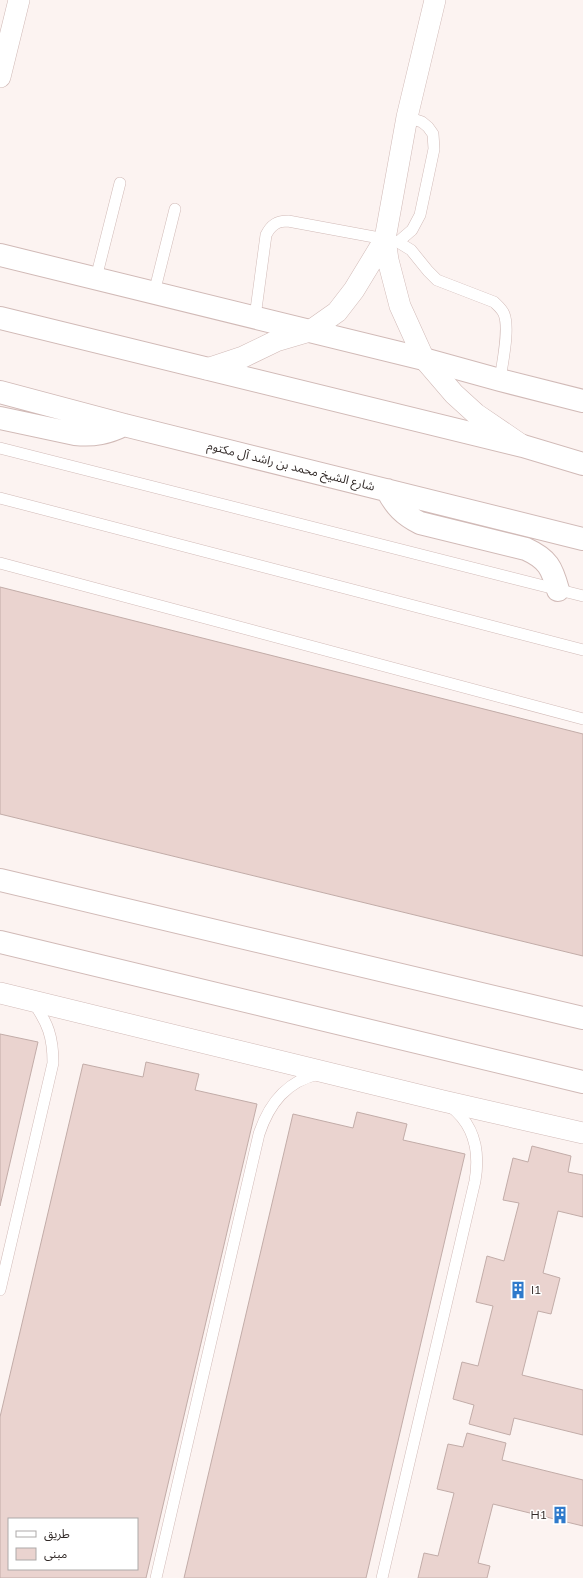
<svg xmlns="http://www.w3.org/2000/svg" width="583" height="1578" viewBox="0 0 583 1578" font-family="Mulish,'Noto Sans Arabic',sans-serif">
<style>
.building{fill:#ead3cf;stroke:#c2aca8;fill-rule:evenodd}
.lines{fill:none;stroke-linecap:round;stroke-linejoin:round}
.service-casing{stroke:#d1bab7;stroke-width:12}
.minor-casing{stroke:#d1bab7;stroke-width:22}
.tertiary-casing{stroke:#d1bab7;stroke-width:24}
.trunk-casing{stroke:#d1bab7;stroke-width:24}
.service{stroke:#fff;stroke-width:11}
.minor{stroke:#fff;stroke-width:21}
.tertiary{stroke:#fff;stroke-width:22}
.trunk{stroke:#fff;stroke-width:22}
.labels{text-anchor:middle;stroke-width:3;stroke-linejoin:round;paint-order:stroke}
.street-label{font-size:12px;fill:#322a28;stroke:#fff}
.poi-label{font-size:12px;fill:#322a28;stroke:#fff;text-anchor:start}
</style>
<rect width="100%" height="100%" fill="#fcf3f1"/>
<path class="building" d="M0,587L583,734V956L0,814Z
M0,1034L38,1042L0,1206Z
M146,1062L199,1074L195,1090L257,1104L146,1578H0V1417L83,1064L143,1077ZM9,1519H137V1569H9Z
M357,1112L407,1124L403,1140L465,1154L366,1578H184L293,1114L353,1128Z
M532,1146L571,1156L568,1172L583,1175V1217L558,1211L543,1273L560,1278L551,1314L538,1311L522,1375L583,1390V1435L514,1418L510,1435L469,1424L474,1405L453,1399L462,1362L478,1366L493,1306L476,1302L487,1256L504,1261L519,1203L503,1200L513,1158L528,1162Z
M467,1433L506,1443L502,1460L583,1480V1526L493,1504L478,1563L490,1566L487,1578H418L424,1553L438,1556L454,1493L437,1489L448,1444L463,1447Z"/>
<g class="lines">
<g class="service-casing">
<path id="service" d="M398,242L412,230L420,215L434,149L433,134L428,127L422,122L407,117
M96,278L120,183
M154,293L175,209
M255,317L266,235C271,225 277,221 288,221L385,239L398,242L411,250L428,271L437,280L494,302C498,306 502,309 504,314C510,329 502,364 500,380
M0,448L583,596
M0,498L583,650
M0,563L583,719
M0,1290L53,1063C53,1037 48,1023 33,1002
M156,1578L259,1134C269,1104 286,1081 319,1074
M382,1578L475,1181C480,1152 475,1125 450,1106"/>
</g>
<g class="minor-casing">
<path id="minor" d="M435,0L407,117L385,239L388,260L400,306L424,359L454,394L476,414L520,444
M0,77L19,0
M207,369L243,357L276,341L310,331L337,312L354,290L385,239
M0,993L443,1101L583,1133"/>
</g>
<g class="tertiary-casing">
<path id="tertiary" d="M0,255L424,359L500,380L583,401
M0,880L583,1018
M0,942L583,1082"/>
</g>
<g class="trunk-casing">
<path id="trunk" d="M0,318L523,446L583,464
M0,392L124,425L583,539
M0,418L75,434C94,436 108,433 124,425
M387,490C395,506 404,515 420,523L526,549C548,559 552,568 558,590"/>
</g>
<use href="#service" class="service"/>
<use href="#minor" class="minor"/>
<use href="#tertiary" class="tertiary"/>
<use href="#trunk" class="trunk"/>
</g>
<defs>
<g id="building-bare" transform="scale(1.38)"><path d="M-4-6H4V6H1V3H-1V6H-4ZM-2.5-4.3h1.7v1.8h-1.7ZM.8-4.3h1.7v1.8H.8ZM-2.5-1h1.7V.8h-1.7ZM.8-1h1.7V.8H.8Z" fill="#2f7acb" stroke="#fff" stroke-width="2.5" paint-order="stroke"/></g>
</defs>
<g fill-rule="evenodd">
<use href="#building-bare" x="518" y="1290"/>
<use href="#building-bare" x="560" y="1515"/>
</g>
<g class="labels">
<g class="street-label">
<text transform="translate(291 466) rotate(14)" y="4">شارع الشيخ محمد بن راشد آل مكتوم</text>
</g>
<g class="poi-label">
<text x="531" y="1294">I1</text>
<text x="547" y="1519" text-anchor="end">H1</text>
</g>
</g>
<rect x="8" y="1518" width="130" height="52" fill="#ffffff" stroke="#adaaa9"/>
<rect x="16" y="1531" width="20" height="6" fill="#ffffff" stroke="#adaaa9"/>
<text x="44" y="1538" font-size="12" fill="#322a28">طريق</text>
<rect x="16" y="1548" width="20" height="12" fill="#ead3cf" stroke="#adaaa9"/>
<text x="44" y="1558" font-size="12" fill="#322a28">مبنى</text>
</svg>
